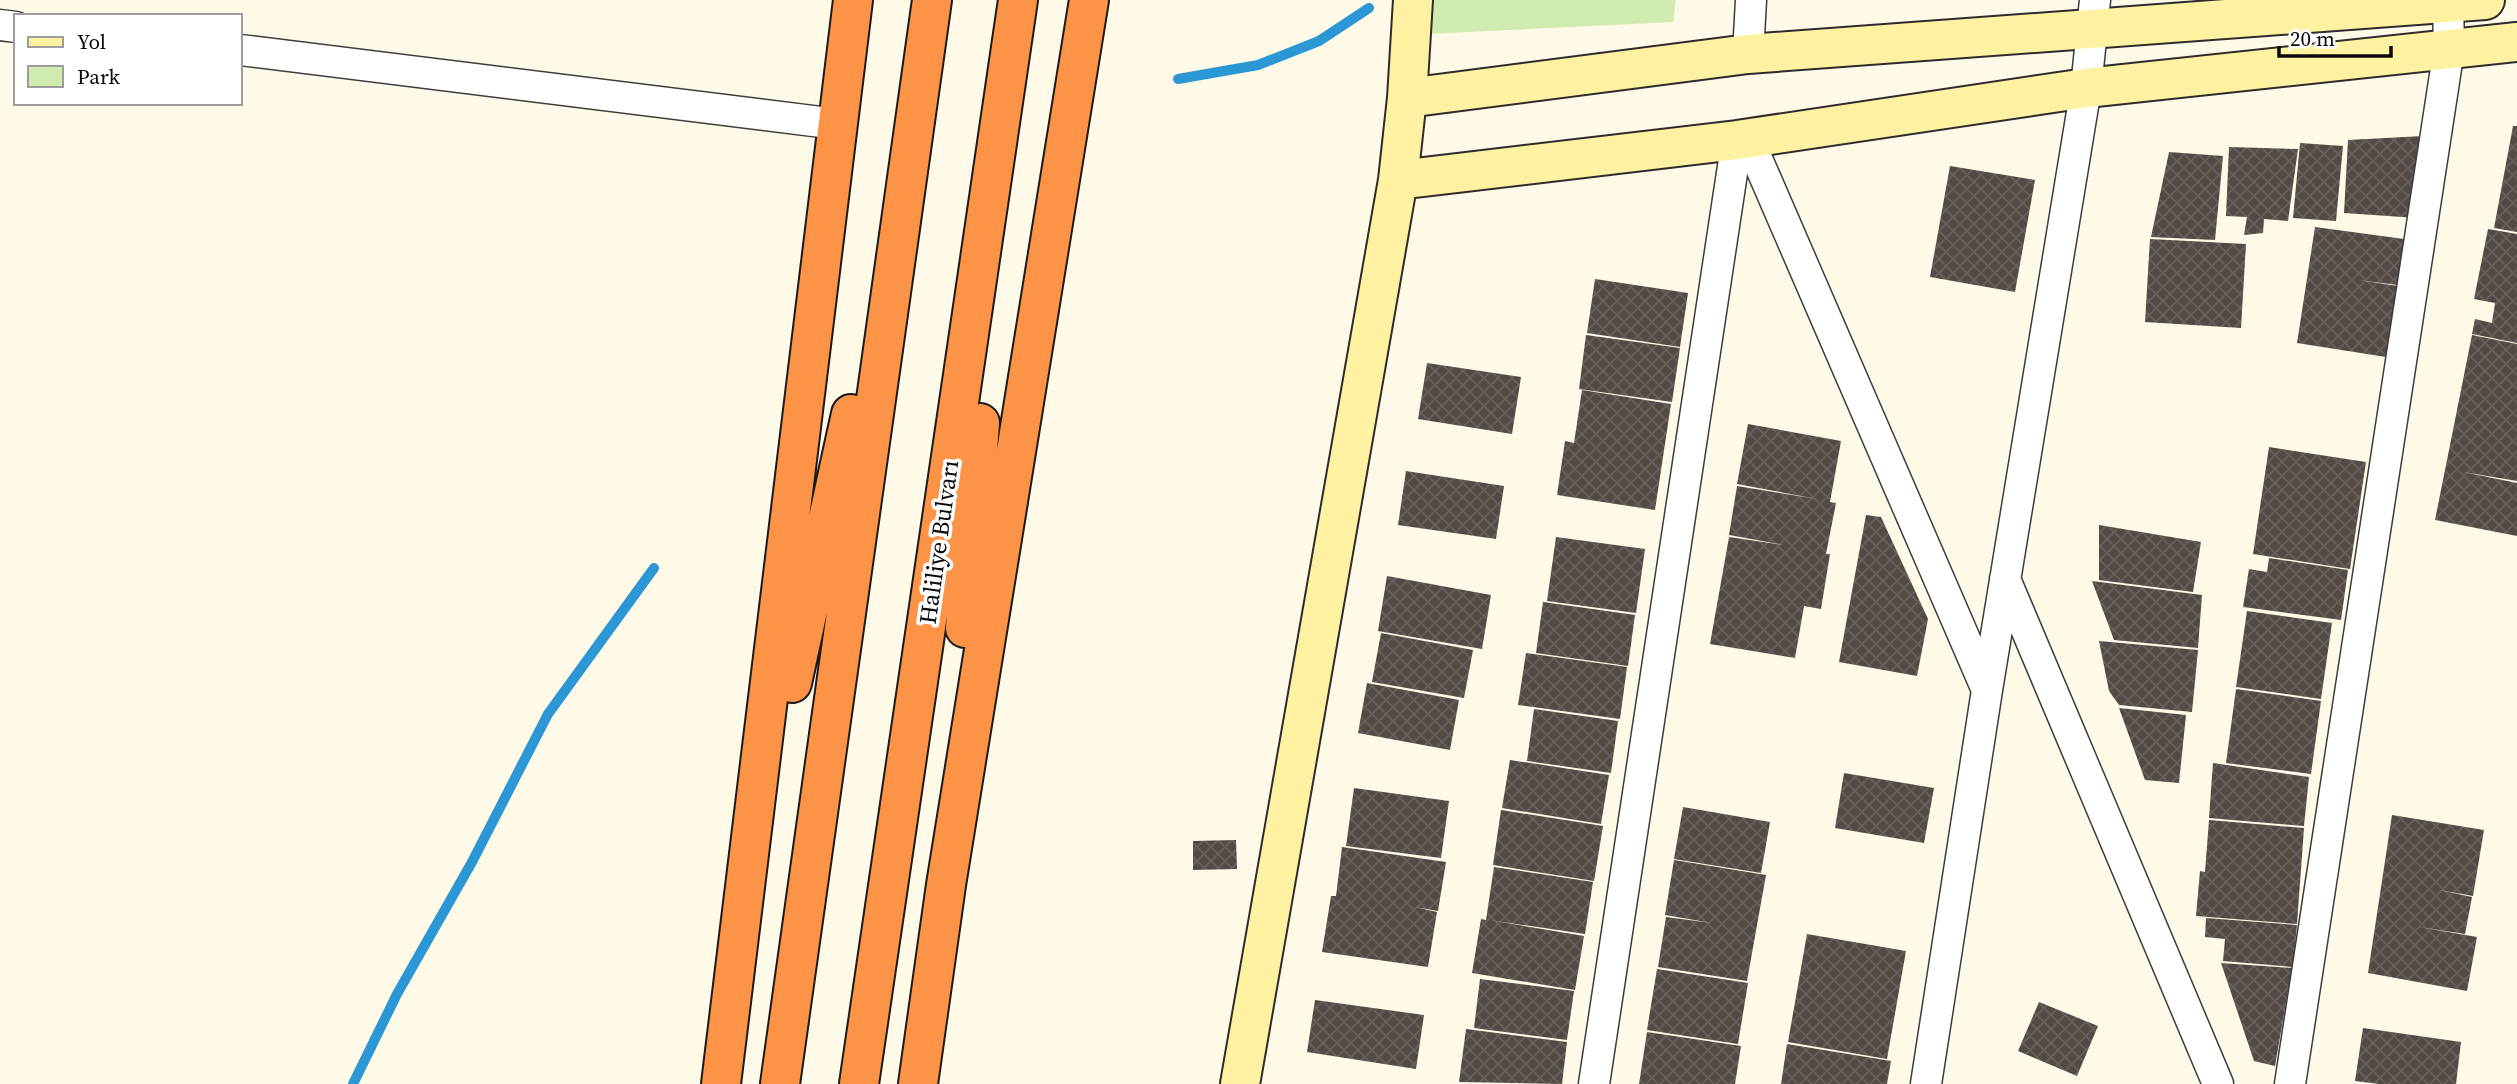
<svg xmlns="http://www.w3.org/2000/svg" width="2517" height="1084" viewBox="0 0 2517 1084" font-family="'Source Serif 4',serif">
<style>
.park{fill:#d0ebaf}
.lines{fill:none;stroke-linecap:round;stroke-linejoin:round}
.stream{stroke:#2b98d5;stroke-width:10}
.building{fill:url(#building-cross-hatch)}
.street-casing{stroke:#3d3d3d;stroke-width:33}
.secondary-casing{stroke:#2c2c2c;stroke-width:42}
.highway-casing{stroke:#1b1b1b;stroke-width:42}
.street{stroke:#fff;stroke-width:30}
.secondary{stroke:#fff1a2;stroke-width:38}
.highway{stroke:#fd9346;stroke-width:38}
.labels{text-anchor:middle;stroke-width:7;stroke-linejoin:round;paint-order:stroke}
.street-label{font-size:24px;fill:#0a0a0a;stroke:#fff}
</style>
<defs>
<pattern id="building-cross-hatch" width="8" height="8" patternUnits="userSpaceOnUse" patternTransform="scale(1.75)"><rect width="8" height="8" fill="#534a46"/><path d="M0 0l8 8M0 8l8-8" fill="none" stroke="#67605c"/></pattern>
</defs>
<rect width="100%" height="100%" fill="#fff9e7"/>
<path class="park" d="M1413,0H1676L1673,22L1408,35Z"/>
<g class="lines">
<path class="stream" d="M1178,79L1258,65L1319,41L1369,8
M353,1084L397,994L472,862L548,714L654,568"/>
</g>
<path class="building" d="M2513,126H2517V232L2494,228Z
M2423,136L2417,218L2344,213L2348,140Z
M2300,143L2343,146L2336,221L2293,218Z
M2229,147L2298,149L2288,221L2264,219L2263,233L2244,235L2247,217L2226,216Z
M2169,152L2223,156L2215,240L2151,237Z
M1950,166L2035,180L2015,292L1930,277Z
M2315,227L2404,239L2398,285L2358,280L2398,286L2386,357L2297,343Z
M2488,229L2517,234V343L2472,334L2475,319L2492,323L2495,303L2474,299Z
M2150,239L2246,244L2241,328L2145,322Z
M1595,279L1688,293L1680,347L1587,333Z
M1586,335L1680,348L1672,402L1579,389Z
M2472,335L2517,344V481L2463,472L2517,483V536L2435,520Z
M1427,363L1521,377L1512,434L1418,419Z
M1582,390L1671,404L1655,510L1557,495L1565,441L1574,443Z
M1748,424L1841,441L1830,502L1836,503L1826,554H1830L1821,609L1804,606L1795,658L1710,644L1729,537L1784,545L1729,535L1737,486L1817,499L1737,484Z
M2269,447L2366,462L2350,569L2253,554Z
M1406,471L1504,486L1496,539L1398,525Z
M1866,515L1881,517L1928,619L1917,676L1839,662Z
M2099,525L2201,542L2193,592L2099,580Z
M1556,537L1645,549L1636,613L1547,601Z
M2269,558L2348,570L2341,620L2243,607L2249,569L2267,572Z
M1387,576L1491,595L1482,649L1378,631Z
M2092,581L2202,595L2198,648L2114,640Z
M1543,602L1635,615L1628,666L1536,653Z
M2247,611L2332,623L2321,699L2236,687Z
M1381,633L1473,650L1464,698L1372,682Z
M2099,641L2198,650L2192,712L2119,705L2109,691Z
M1526,653L1627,667L1620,719L1518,705Z
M1367,683L1459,700L1450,750L1358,733Z
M2236,689L2321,701L2311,774L2226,763Z
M2119,708L2186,715L2179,783L2145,780Z
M1534,709L1618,721L1611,773L1527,761Z
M1510,760L1609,775L1601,824L1502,808Z
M2213,763L2309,777L2304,826L2209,818Z
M1844,773L1934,788L1924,843L1835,828Z
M1354,788L1449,801L1441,858L1346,846Z
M1683,807L1770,822L1761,873L1674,859Z
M1501,810L1603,826L1594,881L1493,865Z
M2392,815L2484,830L2473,896L2439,890L2472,897L2465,934L2419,927L2477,937L2467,991L2368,973Z
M2209,820L2304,828L2297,924L2196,916L2200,871L2205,872Z
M1236,840L1237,869L1193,870V841Z
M1342,847L1446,862L1438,911L1415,907L1437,912L1428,967L1322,952L1331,896H1336Z
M1674,860L1766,875L1747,981L1658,967L1666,917L1712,923L1665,915Z
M1494,867L1593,882L1585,934L1489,920L1584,936L1575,990L1472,973L1481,919L1486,920Z
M2206,918L2297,925L2293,967L2223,961L2225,939L2205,937Z
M1807,934L1906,951L1887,1059L1788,1042Z
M2221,963L2292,968L2275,1066L2254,1061Z
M1657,969L1748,983L1738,1044L1647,1030Z
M1480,979L1574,991L1567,1040L1474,1028Z
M1315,1000L1424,1015L1416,1069L1307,1052Z
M2039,1002L2098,1026L2077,1076L2018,1051Z
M2363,1028L2461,1042L2456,1084H2379L2355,1081Z
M1466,1029L1567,1042L1562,1084L1459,1082Z
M1647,1032L1741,1046L1735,1084H1639Z
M1787,1044L1891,1061L1887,1084H1781Z"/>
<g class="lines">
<g class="street-casing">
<path id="street" d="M0,25L16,27
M240,50L837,124
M1748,54L1751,0
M1748,138L1987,690
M2005,579L2218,1084
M1594,1084L1737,140
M1926,1084L1987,690L2086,88L2095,0
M2290,1084L2449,49L2448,0"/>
</g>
<g class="secondary-casing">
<path id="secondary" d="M1407,98L1748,54L2485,0
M1398,180L1737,140L2086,88L2517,42
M1240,1084L1398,180L1407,98L1413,0"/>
</g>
<g class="highway-casing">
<path id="highway" d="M965,628L980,423
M792,683L851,414
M721,1084L853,0
M780,1084L932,0
M859,1084L1018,0
M918,1084L946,885L1089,0"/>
</g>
<use href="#street" class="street"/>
<use href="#secondary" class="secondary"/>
<use href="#highway" class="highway"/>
</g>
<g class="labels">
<g class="street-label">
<text transform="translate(939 542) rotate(-82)" y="8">Haliliye Bulvarı</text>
</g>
</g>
<rect x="14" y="14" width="228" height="91" fill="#ffffff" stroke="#9d9d9d" stroke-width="2"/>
<rect x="28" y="37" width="35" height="10" fill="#fff1a2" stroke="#9d9d9d" stroke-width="2"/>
<text x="77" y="49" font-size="21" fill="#0a0a0a">Yol</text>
<rect x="28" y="66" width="35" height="21" fill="#d0ebaf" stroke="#9d9d9d" stroke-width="2"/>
<text x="77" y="84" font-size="21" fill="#0a0a0a">Park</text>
<path d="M2279 46v10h112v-10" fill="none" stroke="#0a0a0a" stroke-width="3.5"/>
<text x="2290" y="46" font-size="21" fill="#0a0a0a" stroke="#ffffff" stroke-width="5" paint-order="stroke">20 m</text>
</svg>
